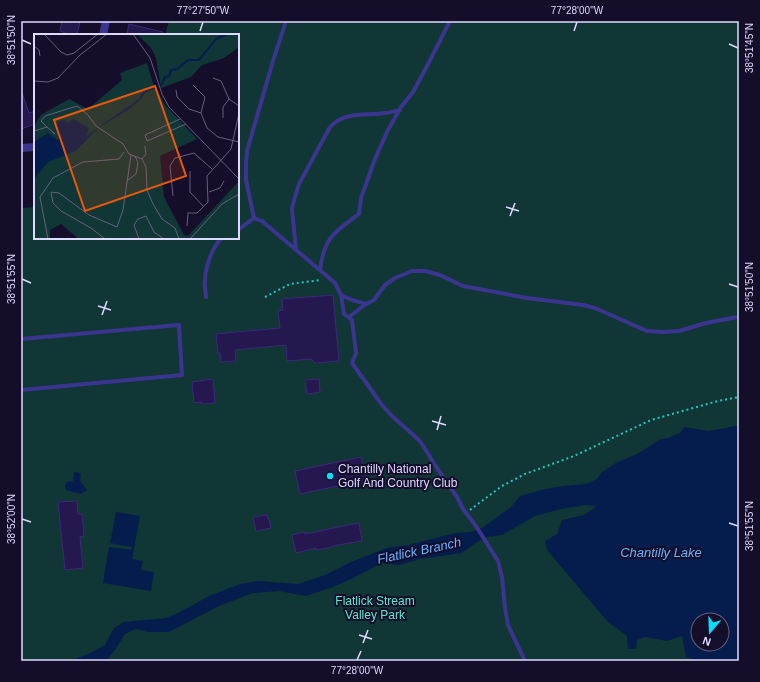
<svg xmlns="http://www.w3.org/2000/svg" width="760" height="682" viewBox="0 0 760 682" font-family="Helvetica,sans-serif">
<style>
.green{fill:#103636;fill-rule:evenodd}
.water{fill:#051d4d;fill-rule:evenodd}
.building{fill:#25184e;stroke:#3b287d}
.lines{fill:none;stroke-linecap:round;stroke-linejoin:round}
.path{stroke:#24c8c3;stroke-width:2;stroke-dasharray:2 3;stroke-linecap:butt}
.lane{stroke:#3b358f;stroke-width:4}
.street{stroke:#3b358f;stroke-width:8}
.ticks{fill:none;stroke:#ded9ff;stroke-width:1.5}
.poi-dot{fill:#05dfff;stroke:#140e2b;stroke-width:1.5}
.labels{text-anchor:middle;stroke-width:4;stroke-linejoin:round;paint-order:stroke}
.poi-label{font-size:12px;fill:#ded9ff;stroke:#140e2b;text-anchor:start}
.park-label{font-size:12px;fill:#58eccb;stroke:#140e2b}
.water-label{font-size:13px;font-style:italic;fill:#67b4ff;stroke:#140e2b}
.inset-river{fill:none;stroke:#051d4d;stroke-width:2}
.inset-road{fill:none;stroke:#655f80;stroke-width:1}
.view{fill:#e8590c;fill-opacity:0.15;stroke:#e8590c;stroke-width:2}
.inset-edge{fill:none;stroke:#ded9ff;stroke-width:2}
.neatline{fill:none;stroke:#ded9ff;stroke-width:1.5}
.ticks-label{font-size:10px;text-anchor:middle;fill:#ded9ff}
</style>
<rect width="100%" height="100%" fill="#140e2b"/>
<path class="green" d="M169,21H739V661H21V208L35,207V238H238V35H165ZM698,620H722V644H698Z"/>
<path class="water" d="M739,425V661H699L686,657L682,636L667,641L645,637L637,640L636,649H628L627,636L608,622L547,550L545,541L557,534L562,520L584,515L597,506L585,505L561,509L535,516L502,535L487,537L474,544L462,553L420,559L399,565L382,563L353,578L333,587L306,596L279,591L253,593L219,606L169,632H148L136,629L125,634L115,650L106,661H64L73,660L90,653L105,645L114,628L124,622L166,618L180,612L209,596L240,584L257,581L298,584L325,575L351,562L387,548L408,545L456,533L470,532L482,528L511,507L520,496L541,490L563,486L586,484L597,479L602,472L616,463L637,454L661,439L668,438L680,433L684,427L709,431L726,428ZM698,620H722V644H698Z
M74,472L81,473L80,481L87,490L81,494L66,490L65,486L66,482L73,481Z
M116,512L140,516L132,559L143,561L141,570L154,572L151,591L103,583L109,547L131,550L132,547L110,543Z"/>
<path class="building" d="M62,21H80L77,35H65V33L60,31Z
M129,24L163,32V35H133L127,33Z
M21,93H22L29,113L35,111V124L21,129Z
M333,295L339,361L315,363L311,359L287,361L286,345L235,350L236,361L221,362L220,353H218L216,334L280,328L278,311L283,310L282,299Z
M213,379L215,403L201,404V402L194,403L192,382Z
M319,379L320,392L307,394L305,380Z
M361,457L366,480L300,494L295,471Z
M77,501L78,514H82L84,536L80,537L83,568L65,570L58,502Z
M267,515L268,519H269L271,528L256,531L253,517Z
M359,523L362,541L332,546V547L316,550V548L296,553L292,535L305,532V534L316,532L333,528Z"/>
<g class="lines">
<path class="path" d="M265,297L290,284L321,280
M470,510L502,486L525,474L574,456L651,420L718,401L739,397"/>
<path class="lane" d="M254,218L246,180V164L247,151L273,61L286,21
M238,230L254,218L262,221L335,283L341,295L344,314L352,320L356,353L352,363L382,405L392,416L420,441L437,468L457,497L463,509L476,526L498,561L502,577L505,608L508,625L525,661
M296,250L292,209L294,200L299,184L330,127C345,111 365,116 384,113C389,113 395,111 400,110
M320,270C324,238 334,232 359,214L361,198L375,159L388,130L401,107L413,92L426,68L450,21
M341,295L352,300L366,304L349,317
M206,297C206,292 204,287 205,281C205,268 212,247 222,238
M366,304L374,300L385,285L395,278L412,271H425L440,275L463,286L527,298L583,305L595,308L647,331L662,332L679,331L706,323L732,318L739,317
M21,339L179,325L182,375L21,390"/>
<path class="street" d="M103,35L106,21
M21,148L35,147"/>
</g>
<path class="ticks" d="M200,31L203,22M574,31L577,22M22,40L31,44M729,44L738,48M506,207L519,211M510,216L515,203M22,279L31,283M729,284L738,287M98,306L111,310M102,315L107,301M432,421L446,425M437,430L441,416M22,519L31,522M729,523L738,526M359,635L372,639M363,643L368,630M357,660L361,651"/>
<circle class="poi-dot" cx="330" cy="476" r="4"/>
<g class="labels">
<g class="poi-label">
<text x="338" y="473">Chantilly National<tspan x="338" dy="14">Golf And Country Club</tspan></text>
</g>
<g class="park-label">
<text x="375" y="605">Flatlick Stream<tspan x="375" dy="14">Valley Park</tspan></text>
</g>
<g class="water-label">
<text transform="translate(419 550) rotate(-12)" y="5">Flatlick Branch</text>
<text x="661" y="557">Chantilly Lake</text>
</g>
</g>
<g transform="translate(34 34)">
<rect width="205" height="205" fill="#140e2b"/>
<path d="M103,0H205V13L190,24L168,31L157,43L127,54L122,24L117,14ZM113,29L119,49L131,71L163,105L126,122L130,163L150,201L154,202L205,147V205H45L27,190L16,196V205H0V92L7,81L35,65L54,75L88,46L86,39Z" fill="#103636"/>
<path d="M118,52L124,54L112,58L107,65L94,76L64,94L42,117L14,128L0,145V108L14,99L23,106L27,104L22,96L24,87L31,86L33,89L39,85L55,94L52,102L105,65L108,59Z" fill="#051d4d"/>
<path class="inset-river" d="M127,51L131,43L135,42L137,36L143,35L154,26H165L182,5L193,0"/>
<path class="inset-road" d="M10,0L27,18L33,21L40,19L64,0M99,0L116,24L128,60L135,73L205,145M0,12L5,16L6,22M179,44L187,47L195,65L205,72M0,47L14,48L24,44L46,21L73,0M159,51L171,63L167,79L173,94L184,103L205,108M142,56L143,63L155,75L167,79M189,84V73L195,65M146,85L111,101L113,107L152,90M13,93L7,87L11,82L43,72L54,81L62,92L89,110L95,120L108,125L112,120L111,112M0,97L13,93L20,99L21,100L18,98M108,125L112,133L113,156L119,170L128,185L141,194L145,205M156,137V158L170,173M94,146L102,140L104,129L101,122M175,158L186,154L190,147M139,162L136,132L141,124L160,119L178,135M153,179H163L174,168L173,142L197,115L205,79M153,192L154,180M14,205L6,163L19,144L49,128L85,125L90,118M71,205L57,194L27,177L19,169L17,158L25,159L55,181L83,193L89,176L97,121M105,205L100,191L104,185L112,182L120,198L130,205M156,205L188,170L205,160"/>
<path class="view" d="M121,52L152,142L51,177L20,86Z"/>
<rect width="205" height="205" class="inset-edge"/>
</g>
<rect width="760" height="682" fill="none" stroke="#140e2b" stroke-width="44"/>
<g transform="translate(710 632) rotate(199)"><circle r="19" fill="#140e2b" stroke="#655f80"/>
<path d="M0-3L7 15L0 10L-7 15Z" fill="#05dfff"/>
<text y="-6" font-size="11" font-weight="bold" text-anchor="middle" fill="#ded9ff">N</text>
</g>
<rect x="22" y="22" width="716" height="638" class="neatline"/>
<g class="ticks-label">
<text x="203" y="14">77°27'50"W</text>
<text x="577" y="14">77°28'00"W</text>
<text transform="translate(11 40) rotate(-90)" y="4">38°51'50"N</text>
<text transform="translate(749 48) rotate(-90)" y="4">38°51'45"N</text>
<text transform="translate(11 279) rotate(-90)" y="4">38°51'55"N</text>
<text transform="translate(749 287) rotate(-90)" y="4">38°51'50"N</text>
<text transform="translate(11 519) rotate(-90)" y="4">38°52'00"N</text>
<text transform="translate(749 526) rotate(-90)" y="4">38°51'55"N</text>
<text x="357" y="674">77°28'00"W</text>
</g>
</svg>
